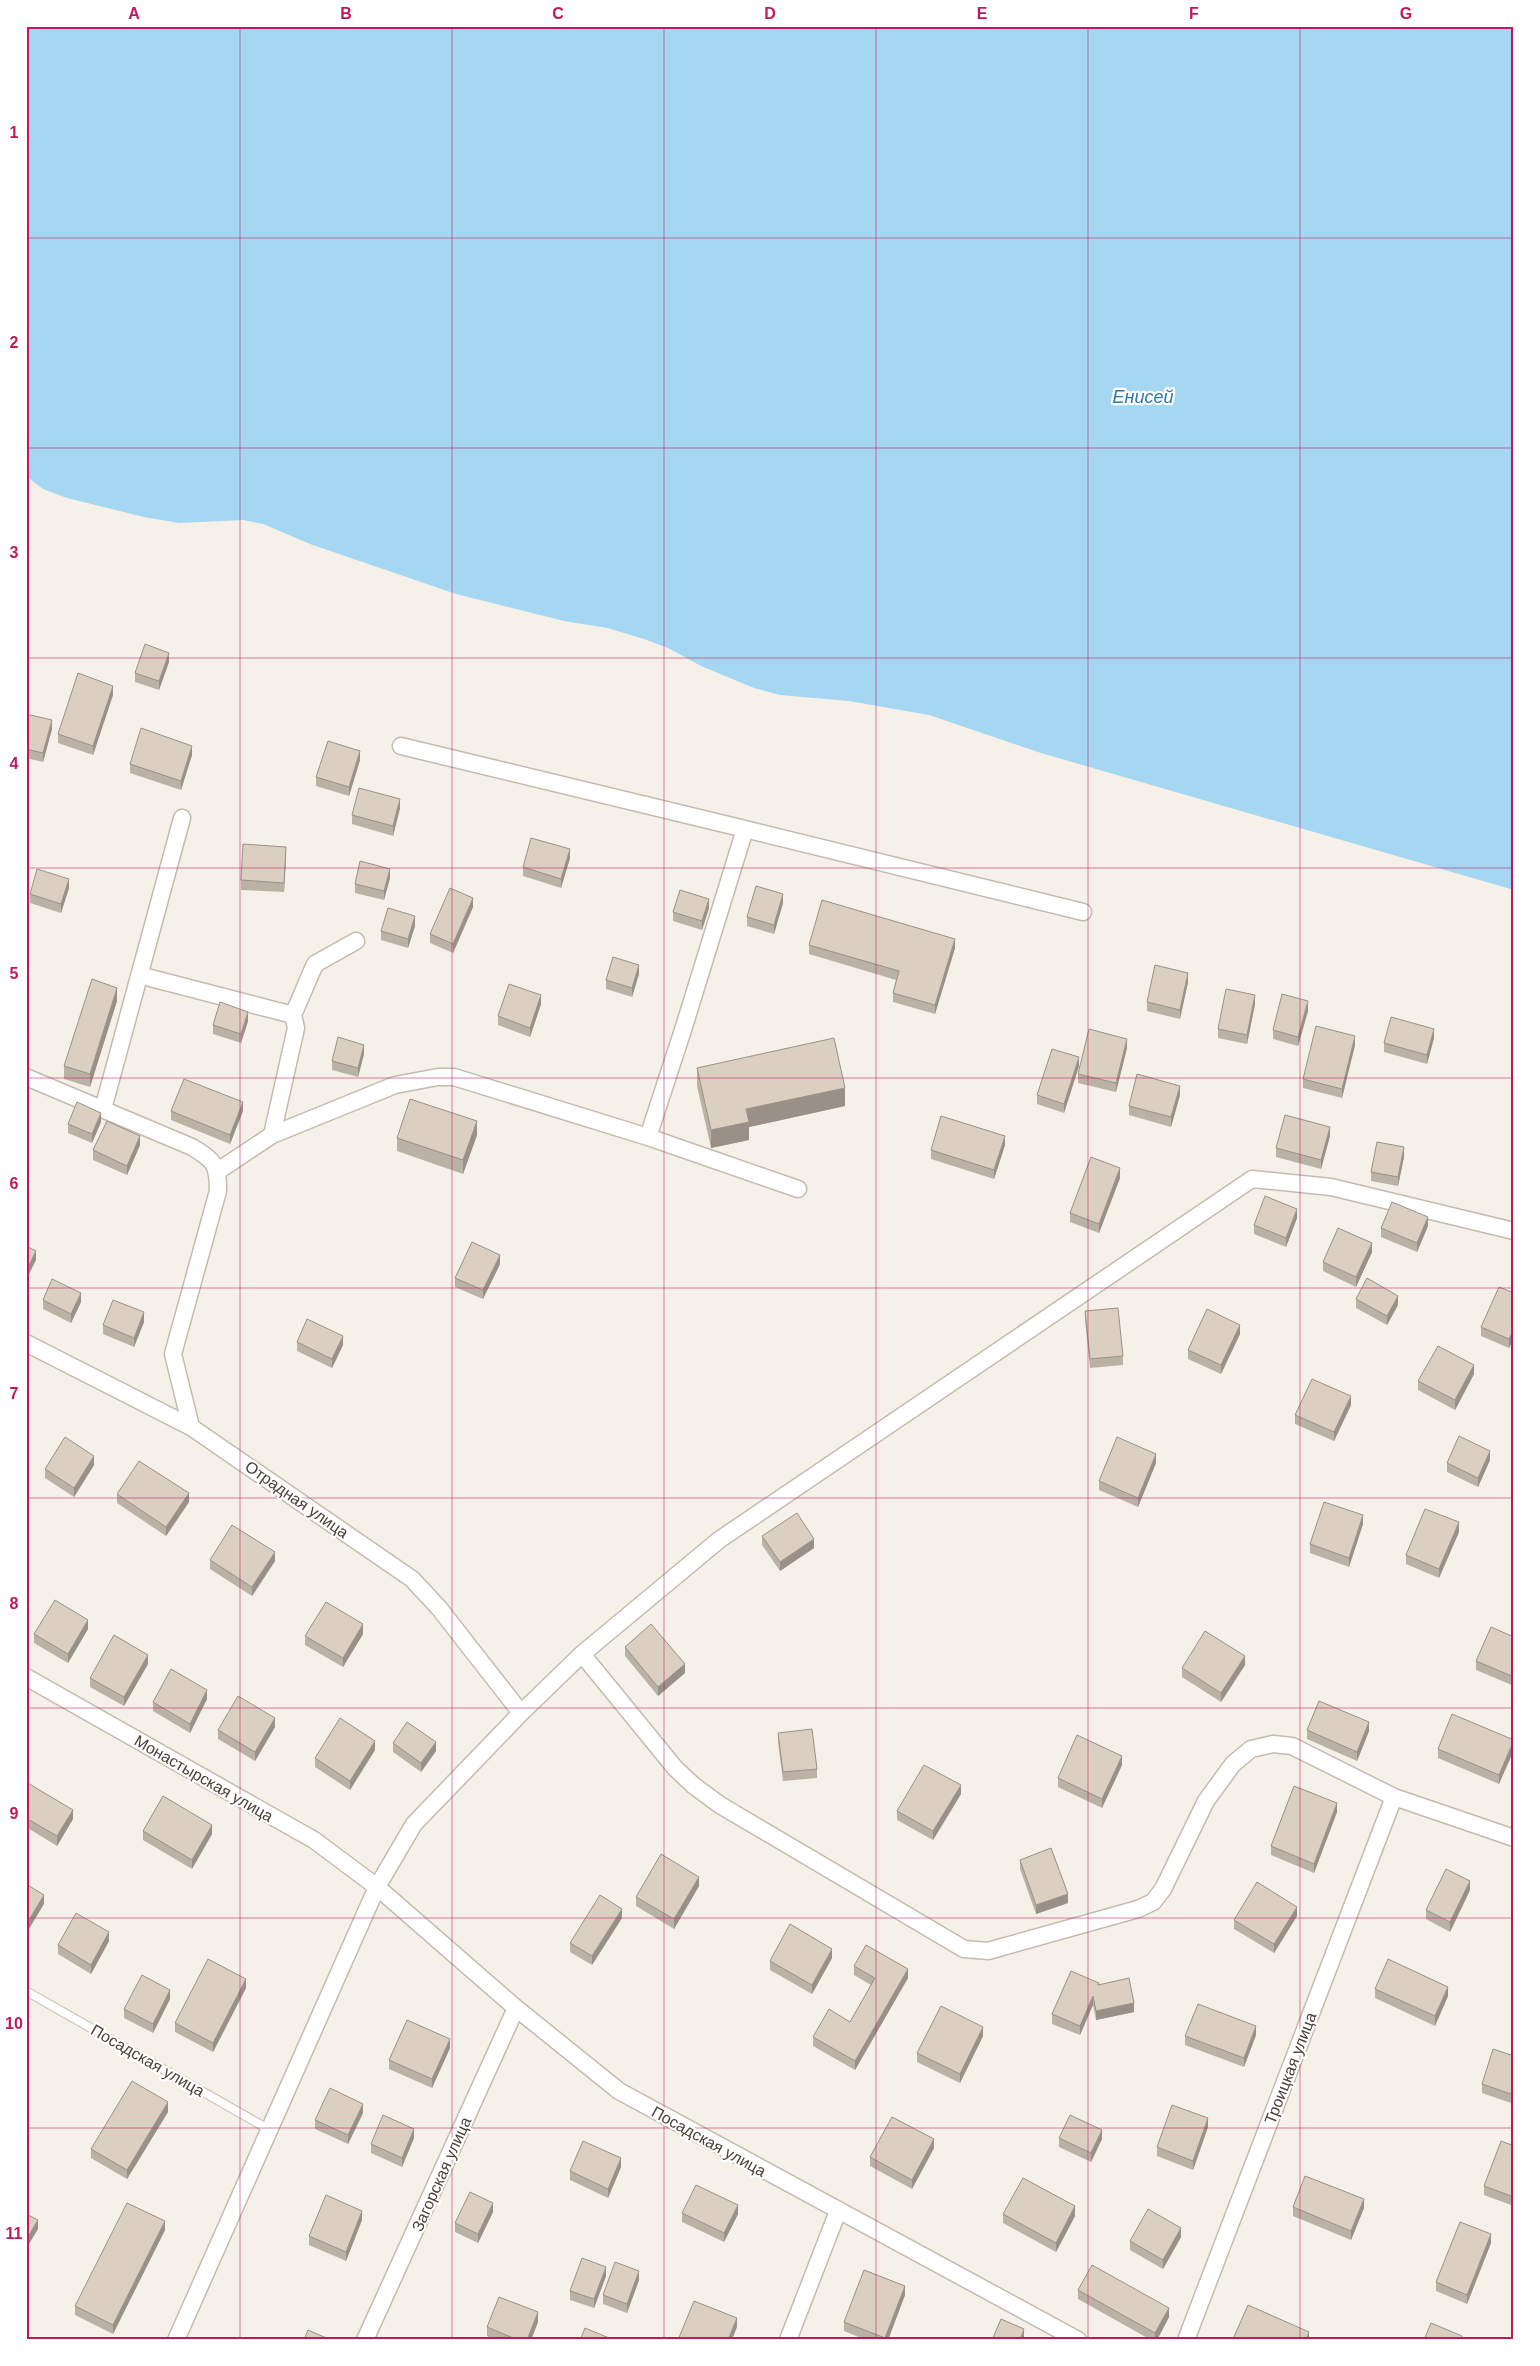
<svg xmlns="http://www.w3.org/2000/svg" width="1540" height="2366" viewBox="0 0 1540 2366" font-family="Arial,sans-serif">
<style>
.water{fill:#a5d6f2}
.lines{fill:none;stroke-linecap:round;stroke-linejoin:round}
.lane-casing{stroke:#c4bbae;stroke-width:10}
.street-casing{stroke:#c4bbae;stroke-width:19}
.lane{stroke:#fff;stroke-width:8}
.street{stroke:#fff;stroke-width:16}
.wall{fill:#bbb2a6}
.shaded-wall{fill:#999187}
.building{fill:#dacfc1;stroke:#999187}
.grid{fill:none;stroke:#c2185b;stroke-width:1;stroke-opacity:0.55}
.labels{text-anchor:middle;stroke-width:4.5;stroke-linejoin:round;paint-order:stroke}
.street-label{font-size:16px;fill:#494137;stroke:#fff}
.water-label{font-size:18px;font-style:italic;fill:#2a78a7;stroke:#fff}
.neatline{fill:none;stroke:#c2185b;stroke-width:2}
.grid-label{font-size:16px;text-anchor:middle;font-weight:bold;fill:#c2185b}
</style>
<rect width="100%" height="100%" fill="#f5f1e9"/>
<path class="water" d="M26,26H1514V890L1041,753L929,715L849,701L780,695L754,688L701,666L670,649L647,640L608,628L564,621L456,594L310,544L263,524L243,520L179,523L144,517L67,498L43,489L26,476Z"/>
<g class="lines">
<g class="lane-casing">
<path id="lane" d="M26,1991L270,2130"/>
</g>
<g class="street-casing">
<path id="street" d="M745,829L1083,912
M139,975L293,1015
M26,1077L192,1147C215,1161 218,1165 218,1191L173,1354L191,1427
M103,1109L182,818
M272,1135L296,1028L293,1015L315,964L356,941
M648,1137L798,1189
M218,1171L272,1135L395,1085L438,1077H454L648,1137L683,1030L745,829L401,746
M26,1343L191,1427L412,1579L439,1608L521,1713
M582,1654L719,1540L1252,1179L1331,1187L1514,1231
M26,1677L314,1840L377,1887L516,2008L619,2091L1078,2340
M176,2340L377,1887L414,1824L521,1713L582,1654L675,1768L693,1785L720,1805L964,1949L988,1951L1138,1909L1153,1902L1163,1889L1206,1801L1233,1764L1251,1749L1273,1744L1292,1746L1394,1797L1514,1838
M365,2340L516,2008
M788,2340L838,2211
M1186,2340L1394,1797"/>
</g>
<use href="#lane" class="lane"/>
<use href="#street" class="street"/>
</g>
<path class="wall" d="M169,662L159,690L135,682V673Z
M113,695L93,755L58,743V734Z
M26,714L52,729L43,762L26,758Z
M192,755L181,790L130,773V764Z
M360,760L349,796L316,786V777Z
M400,808L393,836L352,824V815Z
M286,856L284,892L241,890V880Z
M570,858L561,888L523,876V867Z
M390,878L384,900L355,893V884Z
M69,888L61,913L30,903V894Z
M783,903L774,934L747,926V917Z
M473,907L453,953L430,943V934Z
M709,908L702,930L673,921V912Z
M415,926L408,948L381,940V931Z
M809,945L955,948L935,1014L893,1002V993L896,980L809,954Z
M639,974L632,997L606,989V980Z
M1188,982L1180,1019L1147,1011V1002Z
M117,1001L90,1087L64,1079V1066Z
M541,1004L530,1037L498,1025V1016Z
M1255,1004L1247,1044L1218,1038V1029Z
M1308,1011L1298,1046L1273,1039V1030Z
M248,1021L241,1043L213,1034V1025Z
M1434,1038L1427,1064L1384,1052V1043Z
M1355,1045L1342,1098L1303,1088V1079Z
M1127,1048L1116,1092L1078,1083V1074Z
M364,1054L358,1077L332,1070V1061Z
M1079,1066L1064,1113L1037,1104V1095Z
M697,1068L845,1106L749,1127V1140L711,1148L697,1086Z
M1180,1095L1171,1127L1129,1115V1106Z
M171,1111H243L230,1144L171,1120Z
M101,1122L92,1143L68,1133V1124Z
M477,1135L463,1174L397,1151V1138Z
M1330,1136L1321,1169L1276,1157V1148Z
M140,1145L127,1175L93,1160V1150Z
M1005,1145L994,1179L931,1159V1150Z
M1404,1157L1398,1186L1371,1181V1172Z
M1120,1178L1099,1233L1070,1222V1213Z
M1297,1218L1286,1247L1254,1234V1225Z
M1428,1226L1417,1252L1381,1237V1228Z
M1372,1252L1356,1287L1323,1271V1262Z
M500,1264L483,1299L455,1287V1278Z
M1514,1293V1338L1509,1348L1481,1336V1327Z
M1356,1299L1398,1305L1387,1325L1356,1308Z
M43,1300L81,1302L71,1323L43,1309Z
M1085,1311L1123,1356V1365L1090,1368L1085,1320Z
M144,1322L134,1347L103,1334V1325Z
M1240,1334L1221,1374L1188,1359V1350Z
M297,1342L343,1345L332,1368L297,1351Z
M1474,1374L1455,1410L1418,1390V1381Z
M1351,1405L1334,1441L1295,1424V1415Z
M1490,1460L1478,1487L1447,1472V1463Z
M1156,1463L1138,1507L1099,1490V1481Z
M94,1465L74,1497L45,1478V1469Z
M117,1494L189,1502L166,1536L117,1503Z
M1363,1524L1349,1567L1310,1553V1544Z
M1459,1532L1439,1578L1406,1564V1555Z
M762,1536L814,1548L780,1571L762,1545Z
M210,1560L275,1561L252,1596L210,1569Z
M88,1629L68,1663L34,1643V1634Z
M363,1634L343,1667L305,1645V1636Z
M1514,1637V1686L1476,1670V1661Z
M625,1647L685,1673L658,1696L625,1656Z
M148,1664L124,1706L90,1687V1678Z
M1245,1665L1221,1702L1182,1677V1668Z
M207,1699L190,1733L153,1711V1702Z
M275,1727L255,1761L218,1739V1730Z
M1307,1730L1369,1731L1357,1761L1307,1739Z
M778,1733L817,1769V1778L783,1781L778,1742Z
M1514,1740L1499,1784L1438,1758V1749Z
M393,1743L436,1751L421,1772L393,1752Z
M375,1750L350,1790L315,1767V1758Z
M1122,1765L1102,1808L1058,1787V1778Z
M26,1782L73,1819L57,1846L26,1827Z
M961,1794L933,1840L897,1820V1811Z
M1337,1812L1314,1873L1271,1855V1846Z
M143,1831L212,1834L192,1869L143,1840Z
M1020,1860L1068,1903L1036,1914L1020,1869Z
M699,1886L674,1929L636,1906V1897Z
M1470,1890L1450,1932L1426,1919V1910Z
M1297,1916L1274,1953L1234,1929V1920Z
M622,1918L592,1965L570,1952V1943Z
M109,1941L91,1974L58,1954V1945Z
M832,1958L812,1994L770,1970V1961Z
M854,1966L908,1978L855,2070L813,2046V2037L850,2022L871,1985L854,1975Z
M1099,1985L1134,2012L1096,2020L1093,2005L1080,2035L1052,2024V2014Z
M246,1988L213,2052L175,2032V2023Z
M1375,1989L1448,1996L1435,2026L1375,1998Z
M170,1999L153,2033L124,2018V2009Z
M1256,2035L1244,2067L1185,2045V2036Z
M983,2036L960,2083L917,2062V2053Z
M450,2048L432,2088L389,2069V2060Z
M1514,2056V2095L1511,2103L1482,2093V2084Z
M168,2112L127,2179L91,2158V2149Z
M363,2113L348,2144L315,2129V2120Z
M1208,2127L1193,2170L1157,2156V2147Z
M414,2138L402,2167L371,2153V2144Z
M1059,2138L1102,2139L1091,2162L1059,2147Z
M1514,2146L1511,2205L1484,2195V2186Z
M934,2148L912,2189L870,2166V2157Z
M621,2167L608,2198L570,2180V2171Z
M1293,2207L1364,2208L1351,2240L1293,2216Z
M493,2212L478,2243L455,2232V2223Z
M682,2213L738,2214L724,2242L682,2222Z
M1003,2214L1075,2216L1056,2252L1003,2223Z
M362,2220L346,2261L309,2245V2236Z
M165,2230L113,2334L75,2315V2306Z
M1181,2237L1163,2269L1130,2250V2241Z
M1491,2243L1467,2304L1436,2291V2282Z
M606,2276L594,2308L570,2300V2291Z
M639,2280L627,2313L603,2304V2295Z
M1078,2290L1169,2317L1157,2340H1151L1078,2299Z
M905,2295L888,2340H866L844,2331V2322Z
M538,2322L531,2340H495L487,2336V2327Z"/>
<path class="shaded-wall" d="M169,653V662L159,690V681Z
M113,686V695L93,755V746Z
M52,720V729L43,762V753Z
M192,746V755L181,790V781Z
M360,751V760L349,796V787Z
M400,799V808L393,836V826Z
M286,847V856L284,892V883Z
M570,849V858L561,888V879Z
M390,869V878L384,900V891Z
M69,879V888L61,913V904Z
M783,894V903L774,934V925Z
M473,898V907L453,953V944Z
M709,899V908L702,930V921Z
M415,916V926L408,948V939Z
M955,939V948L935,1014V1005Z
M639,965V974L632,997V988Z
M1188,973V982L1180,1019V1010Z
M117,988V1001L90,1087V1074Z
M541,995V1004L530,1037V1028Z
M1255,995V1004L1247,1044V1035Z
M1308,1001V1011L1298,1046V1037Z
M248,1012V1021L241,1043V1034Z
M1434,1029V1038L1427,1064V1055Z
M29,1034V1043L26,1050V1041Z
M1355,1036V1045L1342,1098V1089Z
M1127,1039V1048L1116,1092V1083Z
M364,1045V1054L358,1077V1068Z
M1079,1057V1066L1064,1113V1104Z
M1180,1086V1095L1171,1127V1117Z
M845,1088V1106L749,1127V1140L711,1148V1130L746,1109Z
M243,1102V1111L230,1144V1135Z
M101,1113V1122L92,1143V1134Z
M477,1121V1135L463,1174V1160Z
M1330,1127V1136L1321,1169V1160Z
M140,1136V1145L127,1175V1166Z
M1005,1136V1145L994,1179V1170Z
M1404,1147V1157L1398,1186V1177Z
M1120,1168V1178L1099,1233V1224Z
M1297,1209V1218L1286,1247V1238Z
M1428,1217V1226L1417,1252V1243Z
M1372,1243V1252L1356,1287V1277Z
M36,1251V1260L26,1280V1271Z
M500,1255V1264L483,1299V1290Z
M81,1293V1302L71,1323V1314Z
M1398,1296V1305L1387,1325V1316Z
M144,1312V1322L134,1347V1338Z
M1240,1325V1334L1221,1374V1365Z
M1514,1329V1338L1509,1348V1339Z
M343,1336V1345L332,1368V1359Z
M1474,1365V1374L1455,1410V1400Z
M1351,1396V1405L1334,1441V1432Z
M1490,1451V1460L1478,1487V1478Z
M1156,1454V1463L1138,1507V1498Z
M94,1456V1465L74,1497V1488Z
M189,1493V1502L166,1536V1527Z
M1363,1515V1524L1349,1567V1558Z
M1459,1522V1532L1439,1578V1569Z
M814,1539V1548L780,1571V1562Z
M275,1552V1561L252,1596V1587Z
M88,1620V1629L68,1663V1654Z
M363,1624V1634L343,1667V1658Z
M148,1655V1664L124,1706V1697Z
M1245,1656V1665L1221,1702V1693Z
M685,1664V1673L658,1696V1687Z
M207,1690V1699L190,1733V1724Z
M275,1718V1727L255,1761V1752Z
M1369,1722V1731L1357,1761V1752Z
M375,1741V1750L350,1790V1781Z
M1514,1741V1750L1499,1784V1775Z
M436,1742V1751L421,1772V1763Z
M1122,1756V1765L1102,1808V1799Z
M961,1785V1794L933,1840V1831Z
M1337,1803V1812L1314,1873V1864Z
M73,1810V1819L57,1846V1836Z
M212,1825V1834L192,1869V1860Z
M699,1877V1886L674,1929V1919Z
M1470,1881V1890L1450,1932V1922Z
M1068,1894V1903L1036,1914V1905Z
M44,1895V1904L26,1934V1925Z
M1297,1907V1916L1274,1953V1944Z
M622,1909V1918L592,1965V1956Z
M109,1932V1941L91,1974V1965Z
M832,1949V1958L812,1994V1985Z
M908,1969V1978L855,2070V2061Z
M246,1979V1988L213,2052V2043Z
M1448,1987V1996L1435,2026V2016Z
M170,1990V1999L153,2033V2024Z
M1093,1996V2005L1080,2035V2026Z
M1134,2003V2012L1096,2020V2011Z
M1256,2026V2035L1244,2067V2058Z
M983,2027V2036L960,2083V2074Z
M450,2039V2048L432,2088V2079Z
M1514,2086V2095L1511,2103V2094Z
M168,2102V2112L127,2179V2170Z
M363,2104V2113L348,2144V2135Z
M1208,2118V2127L1193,2170V2161Z
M414,2129V2138L402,2167V2158Z
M1102,2130V2139L1091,2162V2153Z
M934,2139V2148L912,2189V2180Z
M621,2158V2167L608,2198V2189Z
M1514,2188V2197L1511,2205V2196Z
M1364,2199V2208L1351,2240V2231Z
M493,2203V2212L478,2243V2234Z
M738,2205V2214L724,2242V2233Z
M1075,2206V2216L1056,2252V2243Z
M362,2211V2220L346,2261V2252Z
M38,2220V2229L26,2249V2240Z
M165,2221V2230L113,2334V2325Z
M1181,2228V2237L1163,2269V2260Z
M1491,2234V2243L1467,2304V2295Z
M606,2267V2276L594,2308V2299Z
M639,2271V2280L627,2313V2304Z
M905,2286V2295L888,2340H885V2338Z
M1169,2308V2317L1157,2340H1155V2333Z
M538,2312V2322L531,2340H527Z
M737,2318V2327L732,2340H728Z
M1024,2329V2340H1020Z
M1309,2332V2340H1306Z"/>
<path class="building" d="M145,644L169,653L159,681L135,673Z
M78,673L113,686L93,746L58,734Z
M26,714L52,720L43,753L26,749Z
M141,728L192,746L181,781L130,764Z
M328,741L360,751L349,787L316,777Z
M359,788L400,799L393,826L352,815Z
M531,838L570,849L561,879L523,867Z
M243,844L286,847L284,883L241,880Z
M360,861L390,869L384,891L355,884Z
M37,869L69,879L61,904L30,894Z
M756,886L783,894L774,925L747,917Z
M450,888L473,898L453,944L430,934Z
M680,890L709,899L702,921L673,912Z
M822,900L955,939L935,1005L893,993L899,971L809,945Z
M388,908L415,916L408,939L381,931Z
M613,957L639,965L632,988L606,980Z
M1155,965L1188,973L1180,1010L1147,1002Z
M92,979L117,988L90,1074L64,1066Z
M509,984L541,995L530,1028L498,1016Z
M1226,989L1255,995L1247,1035L1218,1029Z
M1282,994L1308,1001L1298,1037L1273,1030Z
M220,1002L248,1012L241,1034L213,1025Z
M1391,1017L1434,1029L1427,1055L1384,1043Z
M1316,1026L1355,1036L1342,1089L1303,1079Z
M1089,1029L1127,1039L1116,1083L1078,1074Z
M26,1033L29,1034L26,1041Z
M338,1037L364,1045L358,1068L332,1061Z
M834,1038L845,1088L746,1109L749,1122L711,1130L697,1068Z
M1052,1049L1079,1057L1064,1104L1037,1095Z
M1137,1074L1180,1086L1171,1117L1129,1106Z
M184,1079L243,1102L230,1135L171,1111Z
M410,1099L477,1121L463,1160L397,1138Z
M77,1102L101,1113L92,1134L68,1124Z
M1285,1115L1330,1127L1321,1160L1276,1148Z
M941,1116L1005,1136L994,1170L931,1150Z
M107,1121L140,1136L127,1166L93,1150Z
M1377,1142L1404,1147L1398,1177L1371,1172Z
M1091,1157L1120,1168L1099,1224L1070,1213Z
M1265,1196L1297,1209L1286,1238L1254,1225Z
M1392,1202L1428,1217L1417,1243L1381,1228Z
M1338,1228L1372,1243L1356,1277L1323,1262Z
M472,1242L500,1255L483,1290L455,1278Z
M26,1246L36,1251L26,1271Z
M1367,1278L1398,1296L1387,1316L1356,1299Z
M52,1279L81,1293L71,1314L43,1300Z
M1499,1287L1514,1293V1329L1509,1339L1481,1327Z
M113,1300L144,1312L134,1338L103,1325Z
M1118,1308L1123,1356L1090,1359L1085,1311Z
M1207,1309L1240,1325L1221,1365L1188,1350Z
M307,1319L343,1336L332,1359L297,1342Z
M1438,1346L1474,1365L1455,1400L1418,1381Z
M1312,1379L1351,1396L1334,1432L1295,1415Z
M1459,1436L1490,1451L1478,1478L1447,1463Z
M65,1437L94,1456L74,1488L45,1469Z
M1117,1437L1156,1454L1138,1498L1099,1481Z
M139,1461L189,1493L166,1527L117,1494Z
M1324,1502L1363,1515L1349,1558L1310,1544Z
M1425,1509L1459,1522L1439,1569L1406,1555Z
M797,1513L814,1539L780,1562L762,1536Z
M232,1525L275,1552L252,1587L210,1560Z
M55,1600L88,1620L68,1654L34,1634Z
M326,1602L363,1624L343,1658L305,1636Z
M651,1624L685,1664L658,1687L625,1647Z
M1491,1627L1514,1637V1677L1476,1661Z
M1205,1631L1245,1656L1221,1693L1182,1668Z
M114,1635L148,1655L124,1697L90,1678Z
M171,1669L207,1690L190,1724L153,1702Z
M238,1696L275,1718L255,1752L218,1730Z
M1319,1701L1369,1722L1357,1752L1307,1730Z
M1452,1714L1514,1740L1499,1775L1438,1749Z
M340,1718L375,1741L350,1781L315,1758Z
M407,1722L436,1742L421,1763L393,1743Z
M812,1729L817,1769L783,1772L778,1733Z
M1077,1735L1122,1756L1102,1799L1058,1778Z
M924,1765L961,1785L933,1831L897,1811Z
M26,1782L73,1810L57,1836L26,1818Z
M1294,1786L1337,1803L1314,1864L1271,1846Z
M163,1796L212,1825L192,1860L143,1831Z
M1051,1848L1068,1894L1036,1905L1020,1860Z
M661,1854L699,1877L674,1919L636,1897Z
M1446,1869L1470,1881L1450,1922L1426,1910Z
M1257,1882L1297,1907L1274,1944L1234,1920Z
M26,1884L44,1895L26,1925Z
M600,1895L622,1909L592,1956L570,1943Z
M76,1913L109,1932L91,1965L58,1945Z
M790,1924L832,1949L812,1985L770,1961Z
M866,1945L908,1969L855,2061L813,2037L829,2009L850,2022L875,1978L854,1966Z
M208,1959L246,1979L213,2043L175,2023Z
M1388,1959L1448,1987L1435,2016L1375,1989Z
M1071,1971L1099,1983L1098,1985L1129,1978L1134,2003L1096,2011L1093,1996L1080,2026L1052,2014Z
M142,1975L170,1990L153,2024L124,2009Z
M1198,2004L1256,2026L1244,2058L1185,2036Z
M941,2006L983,2027L960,2074L917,2053Z
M407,2020L450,2039L432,2079L389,2060Z
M1493,2049L1514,2056V2086L1511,2094L1482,2084Z
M132,2081L168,2102L127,2170L91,2149Z
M330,2088L363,2104L348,2135L315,2120Z
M1172,2105L1208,2118L1193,2161L1157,2147Z
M383,2115L414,2129L402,2158L371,2144Z
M1070,2115L1102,2130L1091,2153L1059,2138Z
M892,2117L934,2139L912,2180L870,2157Z
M583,2141L621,2158L608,2189L570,2171Z
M1501,2141L1514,2146V2188L1511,2196L1484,2186Z
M1305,2176L1364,2199L1351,2231L1293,2207Z
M1023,2178L1075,2206L1056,2243L1003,2214Z
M696,2185L738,2205L724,2233L682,2213Z
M470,2192L493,2203L478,2234L455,2223Z
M326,2195L362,2211L346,2252L309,2236Z
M127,2203L165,2221L113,2325L75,2306Z
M1148,2209L1181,2228L1163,2260L1130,2241Z
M26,2214L38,2220L26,2240Z
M1460,2222L1491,2234L1467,2295L1436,2282Z
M582,2258L606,2267L594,2299L570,2291Z
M615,2262L639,2271L627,2304L603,2295Z
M1092,2265L1169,2308L1155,2333L1078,2290Z
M864,2270L905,2286L885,2338L844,2322Z
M499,2297L538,2312L527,2340H518L487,2327Z
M694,2301L737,2318L728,2340H678Z
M1248,2305L1309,2332L1306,2340H1235L1233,2339Z
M1001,2319L1024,2329L1020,2340H992Z
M1431,2323L1462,2336L1460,2340H1424Z
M585,2328L614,2340H580Z
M308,2330L331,2340H304Z"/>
<path class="grid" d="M240,26V2340M452,26V2340M664,26V2340M876,26V2340M1088,26V2340M1300,26V2340M26,238H1514M26,448H1514M26,658H1514M26,868H1514M26,1078H1514M26,1288H1514M26,1498H1514M26,1708H1514M26,1918H1514M26,2128H1514"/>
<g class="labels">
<g class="street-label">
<text transform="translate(297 1499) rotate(35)" y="6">Отрадная улица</text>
<text transform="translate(204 1778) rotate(30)" y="6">Монастырская улица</text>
<text transform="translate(148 2060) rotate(30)" y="6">Посадская улица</text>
<text transform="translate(1290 2068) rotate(-69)" y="6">Троицкая улица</text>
<text transform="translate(709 2141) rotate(29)" y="6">Посадская улица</text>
<text transform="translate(441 2174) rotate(-66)" y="6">Загорская улица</text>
</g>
<g class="water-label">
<text x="1143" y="403">Енисей</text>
</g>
</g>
<rect width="1540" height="2366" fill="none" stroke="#ffffff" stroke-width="55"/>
<rect x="28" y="28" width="1484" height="2310" class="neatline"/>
<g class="grid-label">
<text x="134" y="19">A</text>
<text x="346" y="19">B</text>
<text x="558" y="19">C</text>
<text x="770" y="19">D</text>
<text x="982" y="19">E</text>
<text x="1194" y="19">F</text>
<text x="1406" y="19">G</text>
<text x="14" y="138">1</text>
<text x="14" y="348">2</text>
<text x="14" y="558">3</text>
<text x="14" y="769">4</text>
<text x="14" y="979">5</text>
<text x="14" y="1189">6</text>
<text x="14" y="1399">7</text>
<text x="14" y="1609">8</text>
<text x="14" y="1819">9</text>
<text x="14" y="2029">10</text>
<text x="14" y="2239">11</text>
</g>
</svg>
